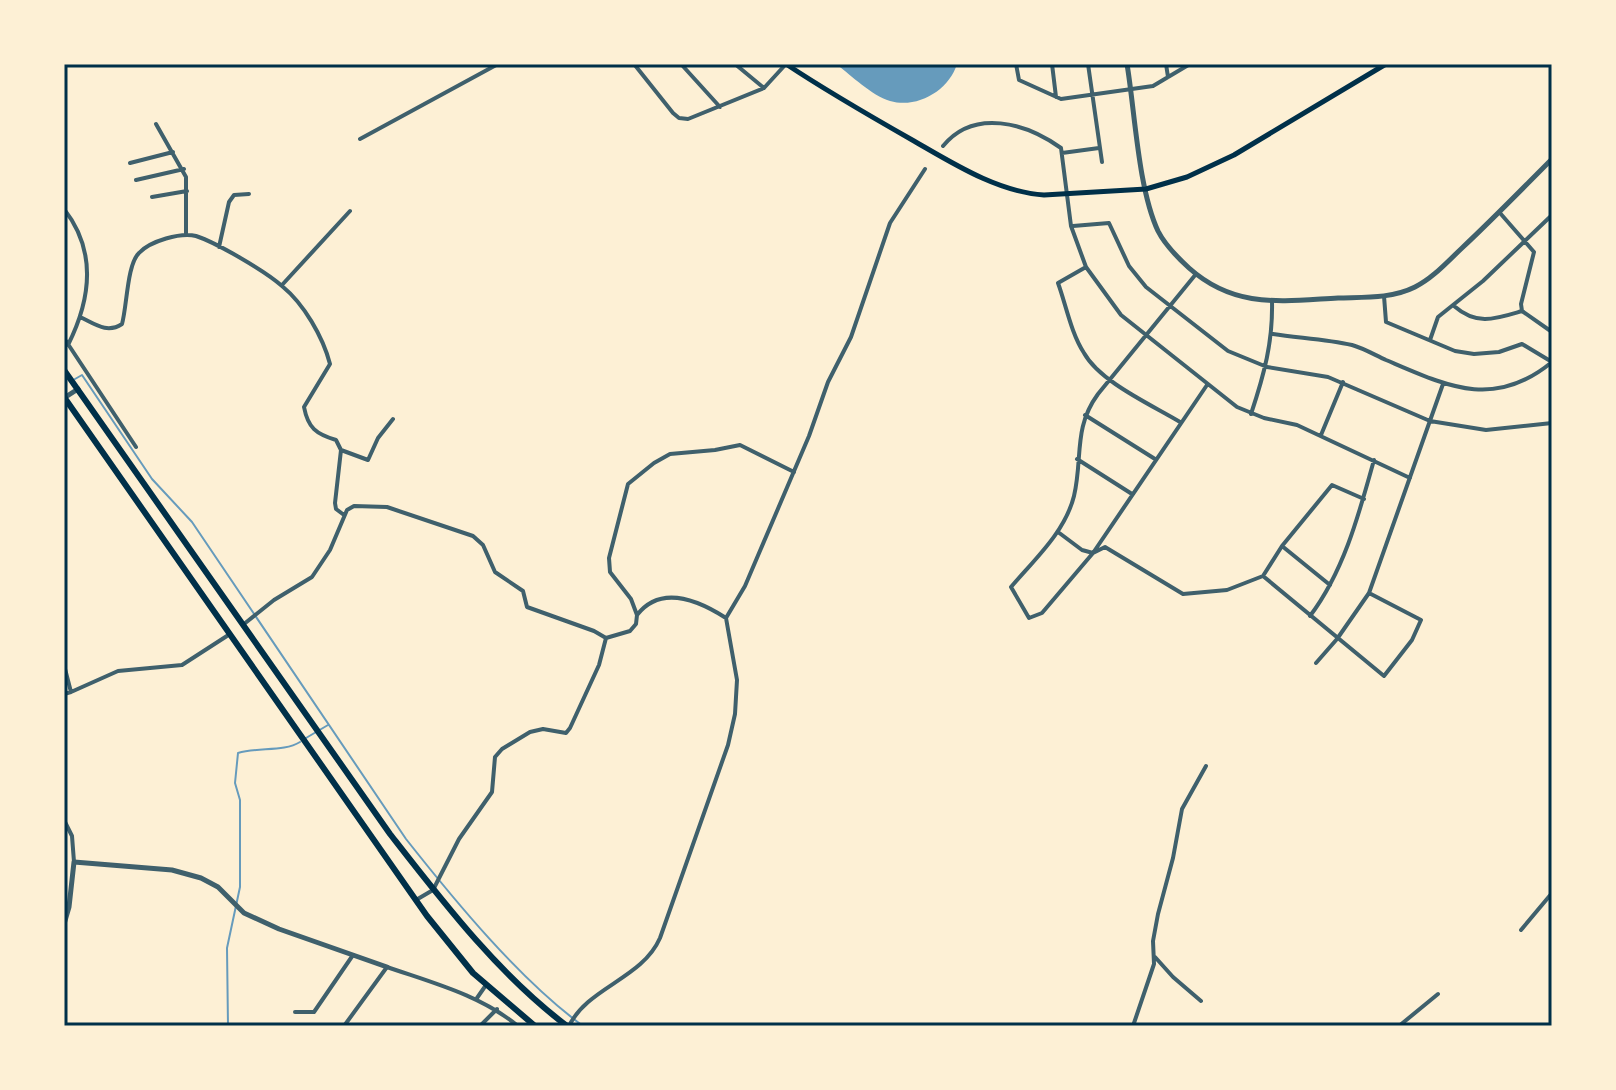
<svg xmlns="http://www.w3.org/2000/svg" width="1616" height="1090" viewBox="0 0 1616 1090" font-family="'PT Sans Narrow',sans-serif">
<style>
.water{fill:#669bbc}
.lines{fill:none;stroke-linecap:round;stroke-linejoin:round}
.stream{stroke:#669bbc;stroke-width:2}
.minor{stroke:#3f606c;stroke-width:4}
.tertiary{stroke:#3f606c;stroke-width:5}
.secondary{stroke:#003049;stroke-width:5}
.trunk{stroke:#003049;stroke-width:6}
.neatline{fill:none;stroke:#003049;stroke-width:3}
</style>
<rect width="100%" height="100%" fill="#fdf0d5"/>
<path class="water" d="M836,64H957C949,90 918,109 890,101C871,95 852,76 836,64Z"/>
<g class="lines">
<path class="stream" d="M75,379L82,375L152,479L192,522L406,839C455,901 519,979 583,1026
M306,738L328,725
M228,1026L227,948L240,887V800L235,783L238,753C259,747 284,752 300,742"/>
<path class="minor" d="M634,64L673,113L679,118L688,119L764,88L786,64
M681,64L720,107
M735,64L764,88
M1016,64L1019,80L1061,99L1153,86L1190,64
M1052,64L1056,97
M1088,64L1102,162
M1166,64L1168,77
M156,124L186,177V235
M360,139L498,64
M943,146C974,108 1026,123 1061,148L1071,226L1086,267L1121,315L1237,407L1264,418L1297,425L1410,478
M1062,153L1099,148
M130,163L173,152
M136,180L184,169
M152,197L187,191
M64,209C97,251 91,299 68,345
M1500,213L1534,252L1521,304L1522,311L1552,332
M1073,226L1109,223L1129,266L1146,287L1228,351L1267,367L1328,377L1430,421L1486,430L1552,423
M219,247L229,202L234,195L249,194
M1086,267L1058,283C1066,305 1071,333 1084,353C1100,382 1152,405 1180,422
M1196,274L1098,394C1073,428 1083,458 1074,496C1065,532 1035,559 1011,587L1029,618L1042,613L1093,553L1207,385
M282,285L350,211
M1454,306C1477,326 1495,319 1522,311
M80,317C95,324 107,334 122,324C127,307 127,264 139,253C150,241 181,232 196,236C217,243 265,271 282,286C304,304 323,337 330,364L304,407C308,428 316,434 336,440L341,450L335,503L336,509L344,515
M1273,334C1299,338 1326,339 1352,345C1363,348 1375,355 1386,360C1447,386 1494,410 1552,362L1522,344L1499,352L1474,354L1455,351L1386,322L1384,296
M64,338L136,447
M1430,340L1438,317L1483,281L1552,215
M1251,414C1264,375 1273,342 1272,301
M1085,415L1155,459
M1321,435L1343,382
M341,450L368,460L378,438L393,419
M1077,459L1132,494
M1058,532L1082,550L1093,553L1105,547L1183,594L1227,590L1263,576L1282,546L1332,485L1364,499
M1282,546L1330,585
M1263,576L1384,676L1412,640L1421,620L1369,593
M637,615C661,584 698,600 726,618
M1310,616C1344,571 1359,514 1374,460
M244,624L274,600L312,577L330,550L347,510L354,506L387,507L473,536L483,545L495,572L523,591L527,607L594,631L606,638
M606,638L630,631L636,624L637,615L631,599L610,572L609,558L628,484L654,463L670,454L715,450L740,445L794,472
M1316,663L1337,639L1369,593L1443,384
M64,665L71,692L64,694
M71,692L118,671L182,665L230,634
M64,820L72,836L74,862
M416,900L433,890L459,839L492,792L495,757L502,749L530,732L543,729L566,733L570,728L599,665L606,638
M1521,930L1552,893
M1155,957L1173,977L1201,1001
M477,998L486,985
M295,1012H314L353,955
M344,1026L387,967C433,983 480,995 518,1026
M480,1026L497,1009
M569,1026C588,987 642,979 660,938L728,745L735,714L737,680L726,618L745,586L809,436L828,382L851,337L890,223L925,169
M1133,1026L1154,964L1153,941L1158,914L1173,858L1182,809L1206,766
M1399,1026L1438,994"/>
<path class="tertiary" d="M1127,64C1135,112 1138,188 1158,231C1165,245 1177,257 1189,268C1235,309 1281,301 1338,298C1363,297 1391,299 1415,287C1433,278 1447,262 1462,248C1493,219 1522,189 1552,159
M64,398L78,389
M64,924L69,907L74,862L172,870L201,878L218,887L244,913L279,929L387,967"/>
<path class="secondary" d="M786,64C828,92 870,116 914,141C954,164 998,192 1044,195L1146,189L1187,177L1234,155L1386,64"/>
<path class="trunk" d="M64,370L390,834C443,902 498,974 567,1026
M64,397L427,916L473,973L535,1026"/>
</g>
<rect width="1616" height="1090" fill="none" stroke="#fdf0d5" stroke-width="132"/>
<rect x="66" y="66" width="1484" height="958" class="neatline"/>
</svg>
